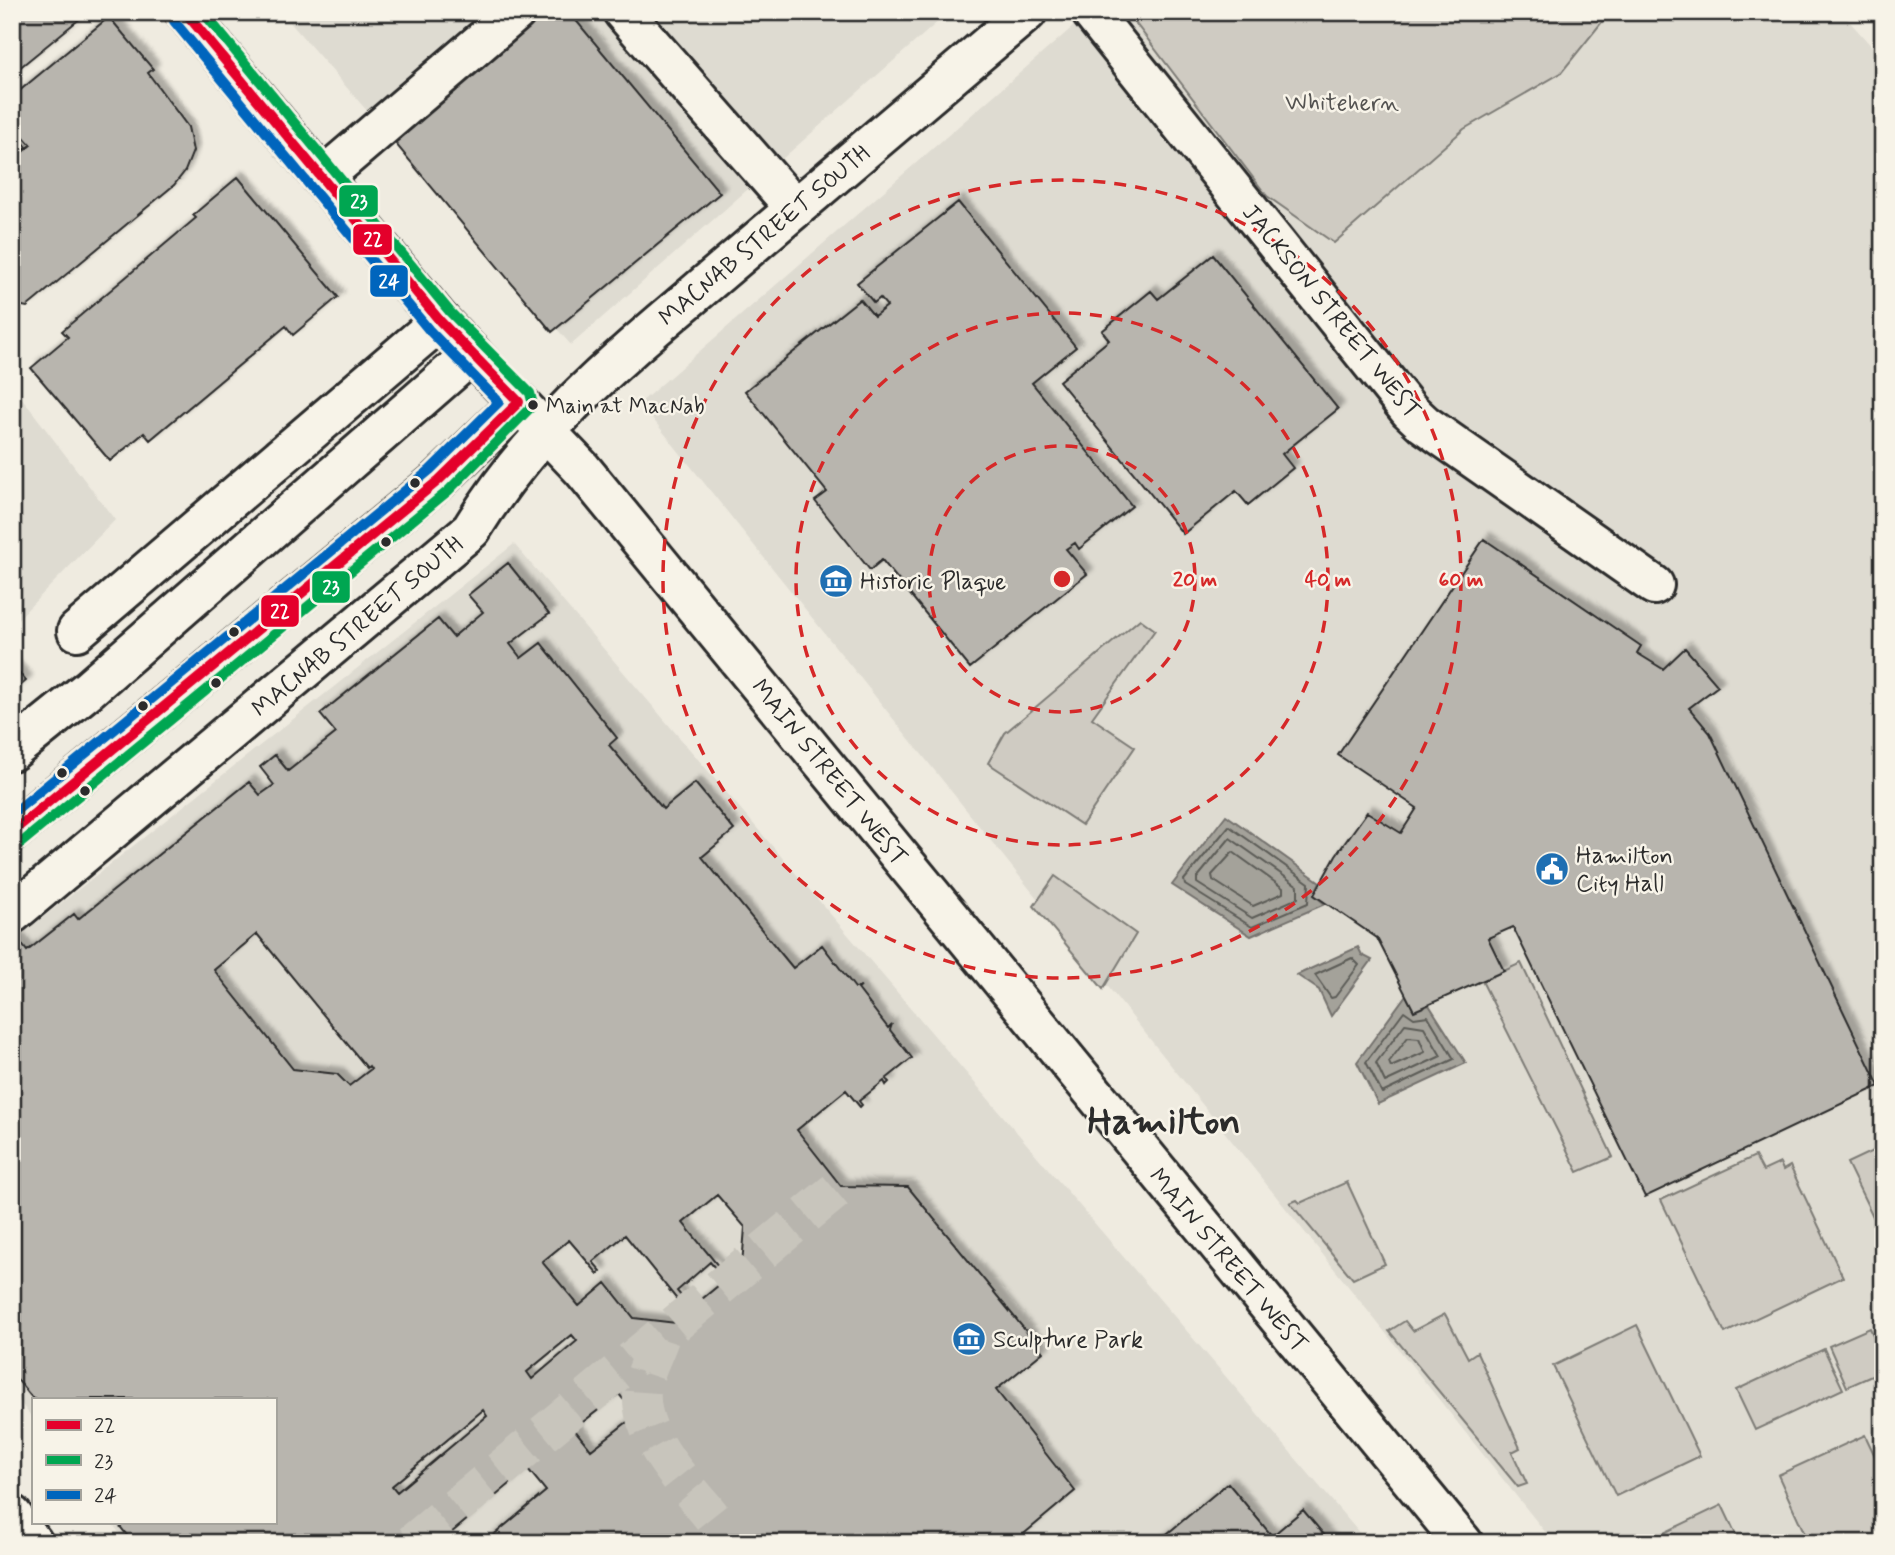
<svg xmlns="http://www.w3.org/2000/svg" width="1895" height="1555" viewBox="0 0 1895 1555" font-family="Mynerve,sans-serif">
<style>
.built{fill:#dedbd1}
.green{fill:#cfcbc2;stroke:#7d7b76;stroke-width:2}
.water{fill:#a4a29a;stroke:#74726e;stroke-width:2}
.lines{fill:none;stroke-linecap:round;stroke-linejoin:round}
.shore{stroke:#5b5b57;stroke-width:2}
.building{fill:#b8b5ae;stroke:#2b2b2b;stroke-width:2;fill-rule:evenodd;filter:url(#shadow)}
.minor-tunnel{stroke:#c8c5bc;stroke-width:38;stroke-dasharray:38 19;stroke-linecap:butt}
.minor-casing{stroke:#2b2b2b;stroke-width:44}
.major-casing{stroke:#2b2b2b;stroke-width:44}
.minor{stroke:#f7f3e8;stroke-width:38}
.major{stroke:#f7f3e8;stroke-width:38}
.bus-1-casing{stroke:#f7f3e8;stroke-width:16}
.bus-2-casing{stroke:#f7f3e8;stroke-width:16}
.bus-3-casing{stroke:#f7f3e8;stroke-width:16}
.bus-1{stroke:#e4002b;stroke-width:10}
.bus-2{stroke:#00a651;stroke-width:10}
.bus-3{stroke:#0065bd;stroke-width:10}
.ring{fill:none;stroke:#d62828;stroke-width:3.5;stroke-dasharray:12 9}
.bus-dot{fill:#2b2b2b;stroke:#f7f3e8;stroke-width:2.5}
.labels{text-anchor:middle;stroke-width:5;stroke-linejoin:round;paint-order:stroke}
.bus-label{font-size:22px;fill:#2b2b2b;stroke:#f7f3e8;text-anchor:start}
.park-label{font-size:24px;fill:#545351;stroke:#f7f3e8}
.street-label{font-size:24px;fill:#2b2b2b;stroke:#f7f3e8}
.poi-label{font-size:24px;fill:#2b2b2b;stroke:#f7f3e8;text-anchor:start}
.town-label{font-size:38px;font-weight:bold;fill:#2b2b2b;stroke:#f7f3e8}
.centre{fill:#d62828;stroke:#f7f3e8;stroke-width:3.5}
.ring-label{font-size:21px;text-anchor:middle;font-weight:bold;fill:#d62828;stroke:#f7f3e8;stroke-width:5;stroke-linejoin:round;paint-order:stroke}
.line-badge{stroke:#f7f3e8;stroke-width:2.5}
.badge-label{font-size:19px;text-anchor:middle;font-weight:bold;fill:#fff}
</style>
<defs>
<filter id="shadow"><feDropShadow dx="6" dy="-6" stdDeviation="2" flood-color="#0004"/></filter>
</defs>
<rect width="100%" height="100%" fill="#efebe0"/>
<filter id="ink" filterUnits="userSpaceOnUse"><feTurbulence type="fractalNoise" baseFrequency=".0143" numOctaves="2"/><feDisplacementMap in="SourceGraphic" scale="14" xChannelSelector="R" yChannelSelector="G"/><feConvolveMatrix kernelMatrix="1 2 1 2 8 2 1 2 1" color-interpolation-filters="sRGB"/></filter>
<g filter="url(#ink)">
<path class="built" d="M281,12H949L571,345Z
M1090,12H1841L1883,59V1543H1554L640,403Z
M12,385L115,520L12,625Z
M514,544L1368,1543H127L111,1522H275V1399H33V1419L12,1392V942Z"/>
<path class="green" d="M1127,12H1610L1561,73L1464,129L1334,243L1267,196Z
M1140,619L1155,630L1092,718L1135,747L1082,825L988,763L1005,733Z
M1055,876L1136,934L1103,989L1034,906Z
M1521,963L1613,1157L1578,1172L1482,981Z
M1883,1146V1237L1847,1163Z
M1755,1156L1763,1171L1780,1163L1783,1170L1790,1166L1843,1277L1725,1333L1661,1200Z
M1347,1182L1385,1264L1353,1279L1290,1203L1297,1200L1300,1203Z
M1445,1314L1468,1358L1477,1352L1520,1448L1512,1452L1527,1484L1518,1487L1389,1331L1405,1321L1413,1331Z
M1637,1325L1700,1456L1616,1496L1553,1366Z
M1870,1328L1883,1357V1371L1847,1387L1829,1346Z
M1824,1349L1843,1389L1755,1430L1736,1390Z
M1865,1435L1883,1473V1543H1809L1778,1475Z
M1722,1505L1740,1543H1643Z"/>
<path class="water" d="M1226,815L1320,882L1314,895L1325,904L1251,936L1172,885Z
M1358,947L1362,955L1372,960L1331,1016L1319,990L1297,975Z
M1406,995L1414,1011L1429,1005L1466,1063L1378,1104L1357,1062Z"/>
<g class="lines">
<path class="shore" d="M1229,826L1309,883L1308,903L1252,927L1185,885L1184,880Z
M1230,838L1298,886V898L1252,918L1197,883V878Z
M1233,852L1283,888V893L1253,906L1213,880L1212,875Z
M1352,958L1359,965L1335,997L1331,998L1315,975Z
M1404,1011L1414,1018L1428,1016L1454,1059L1382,1093L1366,1062Z
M1405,1024L1424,1027L1441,1056L1385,1082L1376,1063Z
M1408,1037L1419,1038L1425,1052L1391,1067L1389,1062Z"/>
</g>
<path class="building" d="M12,12H88L12,74Z
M541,12H569L720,193L552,332L390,137Z
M109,17L153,69L148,73L188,127L193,151L185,171L174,185L27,307L13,304L12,161L31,145L12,124V97Z
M12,128L27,147L12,159Z
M238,177L338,297L293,335L286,326L150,440L144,433L110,461L31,368L68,337L62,331L196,218L193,215Z
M958,202L1076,347L1032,383L1132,506L1079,549L1075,543L1066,549L1087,574L970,668L882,560L870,570L815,501L827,492L745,391L860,299L874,316L887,306L880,298L874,303L857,283Z
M1213,255L1338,409L1282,454L1293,468L1248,505L1236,491L1183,534L1059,381L1109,340L1102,331L1151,291L1158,299Z
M1484,539L1641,646L1637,653L1663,669L1685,648L1718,686L1689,708L1710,733L1879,1086L1645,1197L1513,927L1488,938L1504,971L1414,1011L1377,938L1314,895L1336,855L1367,812L1401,833L1417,808L1338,755Z
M508,563L549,614L510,644L521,658L541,643L617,738L609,745L663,809L695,783L734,830L702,857L793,968L822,945L855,988L861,987L858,989L888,1028L892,1024L890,1030L912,1058L886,1079L889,1082L886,1085L884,1081L859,1101L862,1105L860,1107L846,1090L797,1130L841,1186L908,1187L1043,1352L996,1390L1075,1491L1013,1543H484L546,1491L528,1469L439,1543H133L119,1525L122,1522H275V1399H33L12,1373V943L18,939L27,951L74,914L78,919L249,782L260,795L274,785L260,767L275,755L288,771L336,733L320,714L438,619L453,637L483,612L468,595ZM257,934L367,1068L369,1066L371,1069L349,1086L337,1074L293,1069L214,970ZM717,1195L745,1227L742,1265L728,1278L683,1223ZM625,1235L687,1312L676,1323L634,1318L606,1283L579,1306L542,1262L569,1240L598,1274L601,1271L593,1262ZM710,1262L725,1280L691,1308L677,1291ZM572,1335L577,1341L532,1379L527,1372ZM619,1394L636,1415L591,1450L574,1429ZM483,1410L487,1416L397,1492L392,1486Z
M12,665L26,681L12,693Z
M1228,1483L1272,1536L1303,1510L1331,1543H1156Z"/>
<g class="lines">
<path class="minor-tunnel" d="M660,1338C655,1353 646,1369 643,1384C633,1432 685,1483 712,1517
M412,1543L841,1186"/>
<g class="minor-casing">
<path id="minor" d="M623,12L795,208
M1091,12L1409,410L1424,424L1654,585
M322,178L516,12
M77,631L440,321
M12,751L89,689L472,354
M12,832L439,480L519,402
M12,914L471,530C538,421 628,351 724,269C824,183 926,98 1027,12"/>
</g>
<g class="major-casing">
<path id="major" d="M185,12L440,321L582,469L1463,1543
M12,1515L33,1543"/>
</g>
<use href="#minor" class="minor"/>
<use href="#major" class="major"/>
<g class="bus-1-casing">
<path id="bus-1" d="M12,832L439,480L519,402L440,321L185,12"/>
</g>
<g class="bus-2-casing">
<path id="bus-2" d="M21,843L448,491L533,405L530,393L450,312L203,12"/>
</g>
<g class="bus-3-casing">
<path id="bus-3" d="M12,814L430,470L499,402L429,330L174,21"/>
</g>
<use href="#bus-1" class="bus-1"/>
<use href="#bus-2" class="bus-2"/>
<use href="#bus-3" class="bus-3"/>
</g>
</g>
<g class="ring">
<circle cx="1062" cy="579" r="133"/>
<circle cx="1062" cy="579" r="266"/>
<circle cx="1062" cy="579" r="399"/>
</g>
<defs>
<g id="museum-disc" transform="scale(1.75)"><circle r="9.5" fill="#1f6fb2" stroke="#f7f3e8"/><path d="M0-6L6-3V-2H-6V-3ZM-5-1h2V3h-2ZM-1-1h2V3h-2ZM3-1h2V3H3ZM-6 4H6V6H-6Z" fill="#fff"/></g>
<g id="civic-disc" transform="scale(1.75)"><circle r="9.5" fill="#1f6fb2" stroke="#f7f3e8"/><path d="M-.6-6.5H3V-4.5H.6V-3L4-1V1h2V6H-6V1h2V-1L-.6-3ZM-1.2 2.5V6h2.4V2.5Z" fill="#fff"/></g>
</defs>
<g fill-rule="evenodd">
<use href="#museum-disc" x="836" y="581"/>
<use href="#civic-disc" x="1552" y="869"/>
<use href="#museum-disc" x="969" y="1339"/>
</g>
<g class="bus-dot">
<circle cx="533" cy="405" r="6"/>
<circle cx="415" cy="483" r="6"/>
<circle cx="386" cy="542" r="6"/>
<circle cx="234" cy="632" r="6"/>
<circle cx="216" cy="683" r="6"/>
<circle cx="143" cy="706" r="6"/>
<circle cx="62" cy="773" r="6"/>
<circle cx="85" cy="791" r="6"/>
</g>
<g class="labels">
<g class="bus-label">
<text x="546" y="413">Main at MacNab</text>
</g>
<g class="park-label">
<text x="1342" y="110">Whitehern</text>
</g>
<g class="street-label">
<text transform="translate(764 235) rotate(-40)" y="8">MACNAB STREET SOUTH</text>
<text transform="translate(1332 311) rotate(51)" y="8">JACKSON STREET WEST</text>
<text transform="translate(357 626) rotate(-40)" y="8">MACNAB STREET SOUTH</text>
<text transform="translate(830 772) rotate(51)" y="8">MAIN STREET WEST</text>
<text transform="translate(1229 1260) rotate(50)" y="8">MAIN STREET WEST</text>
</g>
<g class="poi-label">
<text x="860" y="589">Historic Plaque</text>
<text x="1576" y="863">Hamilton<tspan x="1576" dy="28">City Hall</tspan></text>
<text x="993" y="1347">Sculpture Park</text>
</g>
<g class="town-label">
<text x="1164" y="1133">Hamilton</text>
</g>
</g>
<circle cx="1062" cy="579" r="10" class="centre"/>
<g class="ring-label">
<text x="1195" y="586">20 m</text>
<text x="1328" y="586">40 m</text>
<text x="1461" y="586">60 m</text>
</g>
<g class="line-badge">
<rect x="338" y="184" width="41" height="34" rx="7" fill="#00a651"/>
<rect x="352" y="223" width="41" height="33" rx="7" fill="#e4002b"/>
<rect x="369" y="264" width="40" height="34" rx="7" fill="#0065bd"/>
<rect x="311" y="570" width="40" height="34" rx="7" fill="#00a651"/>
<rect x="260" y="594" width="40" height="34" rx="7" fill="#e4002b"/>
</g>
<g class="badge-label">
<text x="359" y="208">23</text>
<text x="373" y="246">22</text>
<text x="389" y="288">24</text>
<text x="331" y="594">23</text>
<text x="280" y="618">22</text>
</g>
<rect width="1895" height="1555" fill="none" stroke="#f7f3e8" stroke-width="42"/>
<rect x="21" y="21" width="1853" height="1513" fill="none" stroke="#2b2b2b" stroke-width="2.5" filter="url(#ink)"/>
<rect x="32" y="1398" width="245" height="126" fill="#f7f3e8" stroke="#a5a39c" stroke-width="2"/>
<rect x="46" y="1420" width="35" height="10" fill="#e4002b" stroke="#a5a39c" stroke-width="2"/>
<text x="94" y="1432" font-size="21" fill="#2b2b2b">22</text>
<rect x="46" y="1455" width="35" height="10" fill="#00a651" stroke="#a5a39c" stroke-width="2"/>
<text x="94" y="1468" font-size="21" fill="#2b2b2b">23</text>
<rect x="46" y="1490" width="35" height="10" fill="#0065bd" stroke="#a5a39c" stroke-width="2"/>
<text x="94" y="1502" font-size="21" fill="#2b2b2b">24</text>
</svg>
